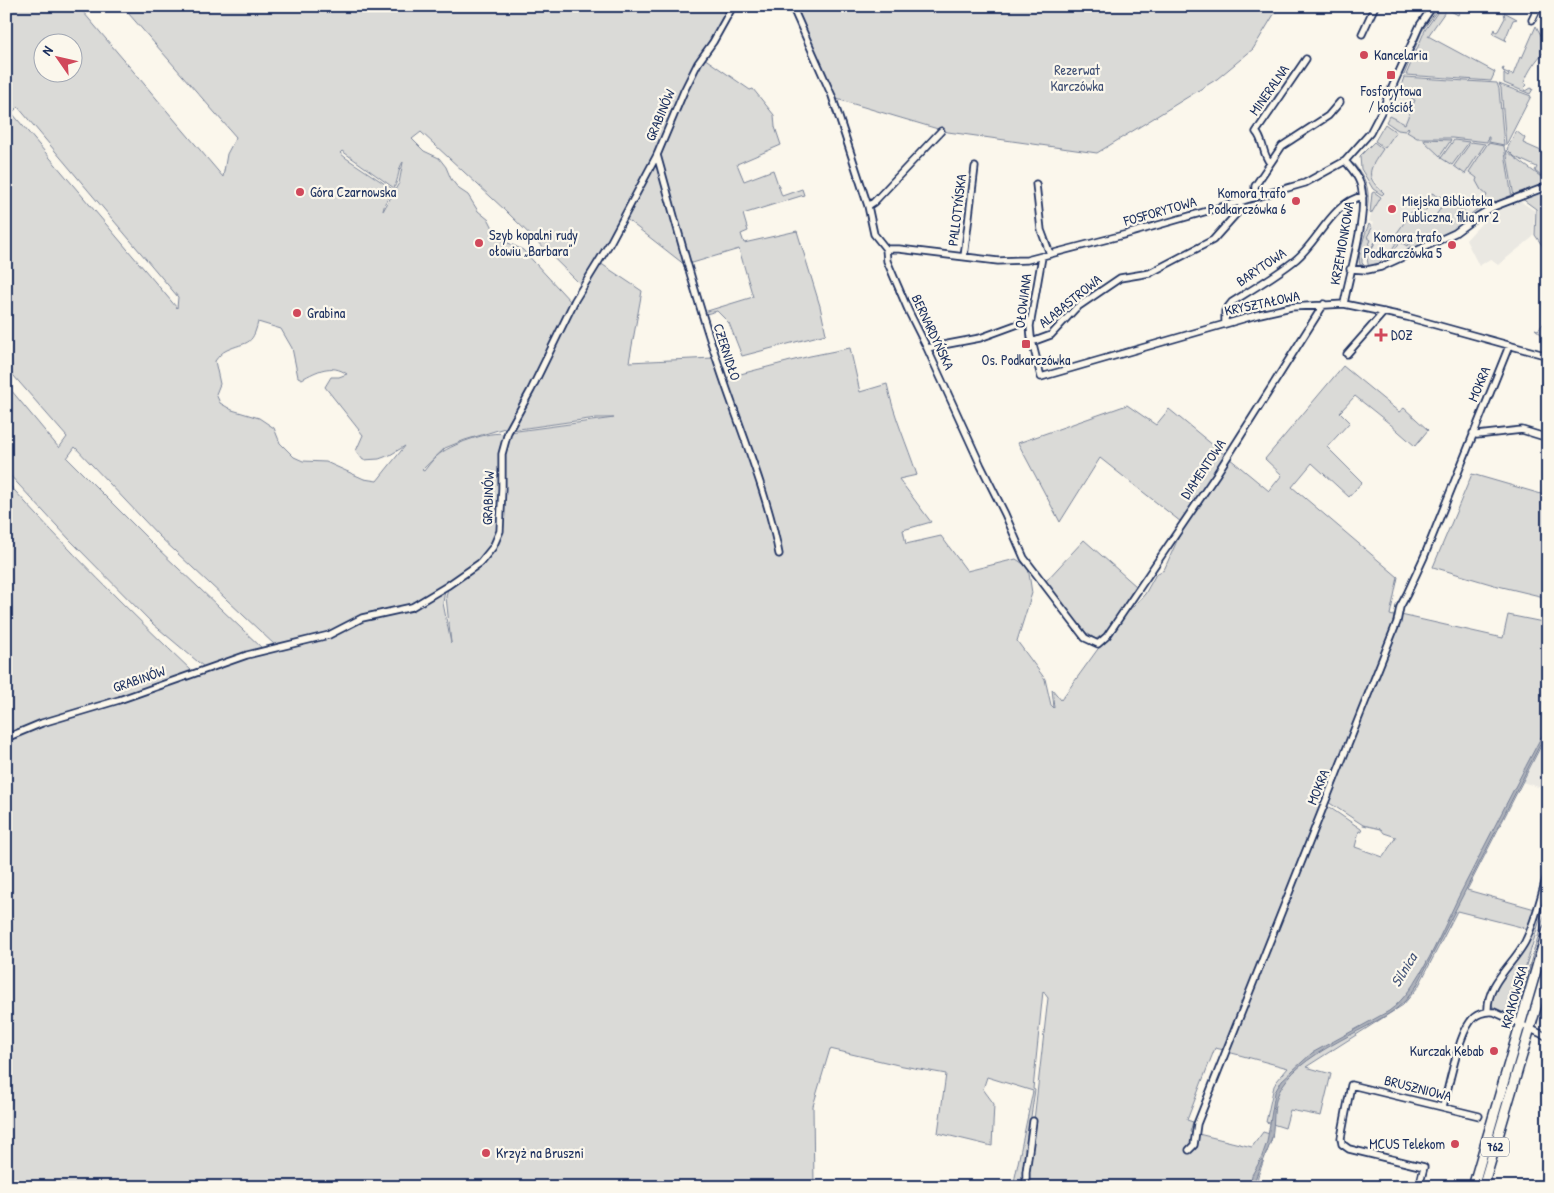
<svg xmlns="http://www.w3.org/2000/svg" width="1554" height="1193" viewBox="0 0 1554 1193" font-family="'Patrick Hand',sans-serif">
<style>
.built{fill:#eae8e2}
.green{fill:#dadad7;stroke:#7a849a;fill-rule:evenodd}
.water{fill:#afb3bb;stroke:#747e96}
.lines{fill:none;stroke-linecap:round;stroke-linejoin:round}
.minor-casing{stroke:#1b2f5e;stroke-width:9}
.primary-casing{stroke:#1b2f5e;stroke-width:12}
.minor{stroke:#fbf7ec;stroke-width:5.5}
.primary{stroke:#fbf7ec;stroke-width:9}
.poi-dot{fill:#d1495b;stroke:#fbf7ec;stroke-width:2}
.labels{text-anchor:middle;stroke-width:4.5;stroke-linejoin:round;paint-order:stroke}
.shield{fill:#fbf7ec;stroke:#5e6b89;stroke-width:1}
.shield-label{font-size:12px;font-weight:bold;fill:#1b2f5e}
.poi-label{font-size:14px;fill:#1b2f5e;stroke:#fbf7ec;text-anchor:start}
.park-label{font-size:14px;fill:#415176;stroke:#fbf7ec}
.street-label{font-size:14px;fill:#1b2f5e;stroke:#fbf7ec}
.water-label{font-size:15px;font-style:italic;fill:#47577a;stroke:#fbf7ec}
</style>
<rect width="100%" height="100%" fill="#fbf7ec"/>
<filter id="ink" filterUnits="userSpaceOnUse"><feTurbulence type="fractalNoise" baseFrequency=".02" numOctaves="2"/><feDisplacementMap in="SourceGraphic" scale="10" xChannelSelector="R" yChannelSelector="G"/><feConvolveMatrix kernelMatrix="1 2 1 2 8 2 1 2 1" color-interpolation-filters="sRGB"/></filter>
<g filter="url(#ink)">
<path class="built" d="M1404,77L1499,89L1505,163L1509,175L1482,207L1463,223L1418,247L1394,257L1391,256L1384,263L1371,255L1366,249L1365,239L1373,223L1369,221L1373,209L1384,193L1363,167L1395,120L1389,116Z
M1520,201L1535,211L1533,237L1498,265L1490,259L1479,266L1466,240L1490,214Z
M1548,732V790L1522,782Z"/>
<path class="green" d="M6,6H78L223,177L227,154L236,137L122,6H731L697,60L682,91L653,158L605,246L581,285L506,211L421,132L412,139L424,151L439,158L446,167L451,179L459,189L468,195L478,211L489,220L498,238L523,250L571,302L550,347H554L574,306L600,263L642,291L629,362L713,358L752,469H754L725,378L810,356L850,348L860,392L887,384C894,417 907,444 917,475L899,479L931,522L903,530L906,544L941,536L967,571L1016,559L1028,567L1032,593L1017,641L1045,679L1051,705L1054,708L1052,689L1061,700L1129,606L1133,607L1145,594L1156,574L1164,570L1184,525L1229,458L1269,491L1282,475L1265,459L1343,366L1399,412L1404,408L1428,430L1415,446L1390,424L1355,396L1340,412L1350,422L1327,447L1362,482L1349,497L1312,463L1292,487L1398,577L1390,615L1397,617L1224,1050L1215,1048L1187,1120L1193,1122L1190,1132L1252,1147L1263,1132L1273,1135L1258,1176L1257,1187H1028V1173L1048,998L1043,991L1033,1089L1035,1090L1023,1170V1187H1013L1033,1091L987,1077L983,1089L994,1104L992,1146L938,1133L946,1074L898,1065L830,1049L813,1106L814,1187H6V481C66,548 128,610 193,672L147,687L149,691L241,659L319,641L362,620L414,607L445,589L443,603L451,643L446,597L448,588L476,568L487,558L497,543L501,530L503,506V454L510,432L614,418H596L512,430L546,362L543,363L508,427L465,440L445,448L422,470L424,471C428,466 432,460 437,456C449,445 490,430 505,434L500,454L498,529L489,549L481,559L447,584L411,605L371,612L358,616L328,632L277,647L159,536L75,447L67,458L156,547L263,649L204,667L153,624L70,540L6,471V384L59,448L67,437L6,367ZM42,42H72V72H42ZM18,107L178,297L177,308L12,113ZM342,151L394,188C399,179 398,168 403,162L399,183L383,211L385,203L393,191L391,188L346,158L340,153ZM258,322L281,329L292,348L298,377L302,379C317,371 331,363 347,374L339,377H331L325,387L363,435L356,451L363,460L379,459L390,455L405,446L377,481L364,479L326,462L303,461L294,457L280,443L274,428L259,418L232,410L220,403L216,394L220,384L215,361C218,357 222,352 227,350C247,341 252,347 258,322ZM761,489L778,538L779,546L776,542L759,491Z
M788,6H1279L1253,49L1217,79L1097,153L948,132L830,97Z
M1442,6H1462L1458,15L1447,9L1428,36L1495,72L1491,81L1406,75L1425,30Z
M1434,9L1437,10L1436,12L1422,31L1404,75H1400L1419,32Z
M1504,12L1517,19L1513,20L1506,37L1505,39L1507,41L1493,34L1495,29L1496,32L1498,31L1505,18Z
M1536,26L1548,48V53L1545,51C1536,60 1528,71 1524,83L1527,85L1524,88L1526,91L1531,88L1533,89L1530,94L1504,83V74L1508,77L1509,75C1506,73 1504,73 1502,69L1504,68L1503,71L1513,75L1520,57L1522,58Z
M704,58L750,90L753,89L774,115L775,127L781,145L737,164L744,181L773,170L782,196L802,189L804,195L743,214L748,231L741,234L744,243L797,231L820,306L826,334L742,356L729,323L717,311L706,314L715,349L704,312L753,297L739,249L689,264L658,156L678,109Z
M1404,77L1497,83L1499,89L1504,145L1489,142V137H1488L1487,142L1452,138H1417L1407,132L1409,128L1408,127L1405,131L1398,130L1386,122L1389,116L1405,124L1415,100L1399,92Z
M1499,84L1531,96L1506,145L1501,88Z
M1385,124L1396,132L1385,148L1375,141Z
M1516,131L1525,138L1523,143L1548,154V160L1541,176L1535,171L1537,167L1515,157L1507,149Z
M1425,139L1451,140L1440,156L1424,141Z
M1454,140L1469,142L1452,165L1441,158Z
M1374,142L1383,149C1372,166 1362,175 1382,191L1384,193L1382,195L1373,189L1361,169L1360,156Z
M1471,142L1485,144L1465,174L1454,166Z
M1488,143L1504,146L1512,198L1508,197L1490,204L1489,206L1473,215L1471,214L1480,207L1487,195L1481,190L1476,181L1477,178L1469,172Z
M1506,150L1514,157L1548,182V185L1522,194L1520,192L1515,194L1514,197Z
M656,162L657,165L685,265L625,218Z
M1352,164H1354C1368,182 1370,190 1367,212L1365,210L1366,188Z
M1548,188V238L1543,245L1548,254L1535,235L1536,209L1521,198Z
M1374,192L1381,197L1371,214L1370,213L1372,193Z
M1432,193L1439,197L1440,196L1470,216V219L1456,230L1393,259L1396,254L1405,253L1411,245L1408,244L1407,246L1400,242L1389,258L1387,257L1396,243L1392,240L1420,200L1429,205L1422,216L1431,222L1441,208L1432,202L1430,204L1427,202Z
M1369,224L1372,228L1367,237L1371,240L1366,251L1365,258H1362V263L1364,265H1360C1357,255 1365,234 1369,224Z
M1378,238L1369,253L1385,263L1369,267C1364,254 1372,247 1378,238Z
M1548,318V340L1535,329L1538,330Z
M1127,405L1156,425L1169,409L1225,455L1181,522L1100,458L1060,522L1018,443Z
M1472,474L1548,496V598L1494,585L1433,567Z
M1084,540L1136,586L1105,633L1096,639L1085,632L1045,582Z
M1401,615L1503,638L1508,615L1548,623V732L1467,890L1535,909L1529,929L1457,911L1418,987L1403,1005L1306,1067L1331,1074L1321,1116L1290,1110L1285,1128L1266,1122L1274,1086L1277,1081L1288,1068L1228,1052L1326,805L1361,829L1362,832L1359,831L1355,847L1383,857L1396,837L1384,833L1381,829L1363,825L1328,802L1336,785Z
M1548,877V893L1515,1002L1507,1013L1493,1007L1491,1003L1492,992L1524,947Z
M1548,903V918L1545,928L1533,957L1519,1005L1512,1013L1518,1004Z
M1507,1085L1500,1117L1480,1187H1476Z"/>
<path class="water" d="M1548,724V729L1416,987L1405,1001L1396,1009C1362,1033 1297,1054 1279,1092C1272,1106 1275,1122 1272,1137C1268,1154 1257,1169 1253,1187H1250L1252,1175L1261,1159L1267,1142L1275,1092L1282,1080L1312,1053L1389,1011C1419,990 1443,928 1460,894C1489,837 1518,781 1548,724Z"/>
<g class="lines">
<g class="minor-casing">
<path id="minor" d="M792,6L832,96L868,206L874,234L886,249L887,261L909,312L927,348L981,466L1005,514L1024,558L1085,638L1098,644L1107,636L1216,475L1324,304
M1532,20L1539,6
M1362,34L1375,6
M657,155C677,226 695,297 719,366C739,427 767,491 779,554
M1270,163C1262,154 1264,140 1256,132L1306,59
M1036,184L1041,230L1050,254
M1255,196V186L1282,146L1328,116L1340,102
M868,206L874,202L941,131
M886,249H899L998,261L1027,260L1127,234L1305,183L1345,161L1370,133L1381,112L1420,25L1433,6
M964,257L975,167
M1042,257L1030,326L1031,337L1041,377L1260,314L1291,307L1344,304L1407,317L1548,356
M1350,269L1367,270L1381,267L1455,233L1478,216L1493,207L1548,186
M1344,304C1349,274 1370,209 1360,183C1357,174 1351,168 1345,161
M1225,323V311L1232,302C1253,289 1275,276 1294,261C1317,244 1332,202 1363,196
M1032,342L1051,335L1076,308L1120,278L1150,273L1213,240L1238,212L1242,204V201
M927,348L980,338L1021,323L1030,321
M1347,354L1384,312
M1473,433L1477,435L1522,430L1548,438
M6,738L42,723L119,700L247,655L329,635L362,618L412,607L447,586L480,563L493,547L500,531L502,488V454L508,432L531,390L575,300L610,243L657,155L684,91L698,63L713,42L733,6
M1488,1012C1486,983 1513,965 1525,942C1536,920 1541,895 1548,872
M1443,1107C1449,1086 1458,1038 1470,1022C1475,1014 1485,1011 1494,1012L1548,1037
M1189,1150L1194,1145L1197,1124L1397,622L1400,607L1407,594L1424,557L1509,346
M1026,1187V1172L1033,1121
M1419,1187L1424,1167L1349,1149L1342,1144L1341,1138L1351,1085L1479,1116"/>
</g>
<g class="primary-casing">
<path id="primary" d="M1473,1187L1548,929
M1483,1187L1548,967"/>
</g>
<use href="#minor" class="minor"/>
<use href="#primary" class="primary"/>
</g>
</g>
<g class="poi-dot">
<circle cx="1364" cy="55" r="5"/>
<rect x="1386" y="70" width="10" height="10" rx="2.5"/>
<circle cx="300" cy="192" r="5"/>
<circle cx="1296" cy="201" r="5"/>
<circle cx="1392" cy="209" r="5"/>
<circle cx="479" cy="243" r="5"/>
<circle cx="1452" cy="245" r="5"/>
<circle cx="297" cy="313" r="5"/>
<path d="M1378.5 327.5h5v5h5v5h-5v5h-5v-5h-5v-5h5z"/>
<rect x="1021" y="339" width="10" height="10" rx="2.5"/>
<circle cx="1494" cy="1051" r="5"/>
<circle cx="1455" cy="1144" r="5"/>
<circle cx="486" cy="1153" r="5"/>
</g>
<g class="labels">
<rect class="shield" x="1481" y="1137.5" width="28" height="19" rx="4"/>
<g class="shield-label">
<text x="1495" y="1151">762</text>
</g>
<g class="poi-label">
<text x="1374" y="60">Kancelaria</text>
<text x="1391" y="96" text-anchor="middle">Fosforytowa<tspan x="1391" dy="16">/ kościół</tspan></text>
<text x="310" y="197">Góra Czarnowska</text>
<text x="1286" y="198" text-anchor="end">Komora trafo<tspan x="1286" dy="16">Podkarczówka 6</tspan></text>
<text x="1402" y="206">Miejska Biblioteka<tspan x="1402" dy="16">Publiczna, filia nr 2</tspan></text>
<text x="489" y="240">Szyb kopalni rudy<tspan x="489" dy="16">ołowiu „Barbara”</tspan></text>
<text x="1442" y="242" text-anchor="end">Komora trafo<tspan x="1442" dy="16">Podkarczówka 5</tspan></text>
<text x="307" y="318">Grabina</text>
<text x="1391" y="340">DOZ</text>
<text x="1026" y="365" text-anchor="middle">Os. Podkarczówka</text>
<text x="1484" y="1056" text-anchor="end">Kurczak Kebab</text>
<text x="1445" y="1149" text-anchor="end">MCUS Telekom</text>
<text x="496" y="1158">Krzyż na Bruszni</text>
</g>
<g class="park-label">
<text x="1077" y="75">Rezerwat<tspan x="1077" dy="16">Karczówka</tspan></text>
</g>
<g class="street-label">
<text transform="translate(1269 90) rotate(-55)" y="5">MINERALNA</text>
<text transform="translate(660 115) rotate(-67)" y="5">GRABINÓW</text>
<text transform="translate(957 210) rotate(-83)" y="5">PALLOTYŃSKA</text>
<text transform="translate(1160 211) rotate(-16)" y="5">FOSFORYTOWA</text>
<text transform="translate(1342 243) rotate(-80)" y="5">KRZEMIONKOWA</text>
<text transform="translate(1261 267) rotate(-34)" y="5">BARYTOWA</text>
<text transform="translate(1023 301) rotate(-83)" y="5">OŁOWIANA</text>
<text transform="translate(1070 301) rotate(-39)" y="5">ALABASTROWA</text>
<text transform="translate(1262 303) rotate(-12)" y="5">KRYSZTAŁOWA</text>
<text transform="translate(933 332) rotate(65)" y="5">BERNARDYŃSKA</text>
<text transform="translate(727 352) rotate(72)" y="5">CZERNIDŁO</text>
<text transform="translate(1479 384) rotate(-67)" y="5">MOKRA</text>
<text transform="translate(1203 469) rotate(-56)" y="5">DIAMENTOWA</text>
<text transform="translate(488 498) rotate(-88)" y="5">GRABINÓW</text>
<text transform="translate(139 679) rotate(-19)" y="5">GRABINÓW</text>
<text transform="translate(1318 787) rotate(-68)" y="5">MOKRA</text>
<text transform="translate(1514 997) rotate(-74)" y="5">KRAKOWSKA</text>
<text transform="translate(1418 1088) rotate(14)" y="5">BRUSZNIOWA</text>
</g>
<g class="water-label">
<text transform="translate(1404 970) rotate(-59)" y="5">Silnica</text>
</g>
</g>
<rect width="1554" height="1193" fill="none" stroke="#fbf7ec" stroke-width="25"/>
<rect x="12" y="12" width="1529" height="1168" fill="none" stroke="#1b2f5e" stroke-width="2" filter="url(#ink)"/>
<g transform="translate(58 58) rotate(304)"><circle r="24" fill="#fbf7ec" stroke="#a1a7b3"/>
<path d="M0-4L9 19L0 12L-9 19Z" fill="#d1495b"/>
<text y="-8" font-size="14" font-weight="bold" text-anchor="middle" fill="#1b2f5e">N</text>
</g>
</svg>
